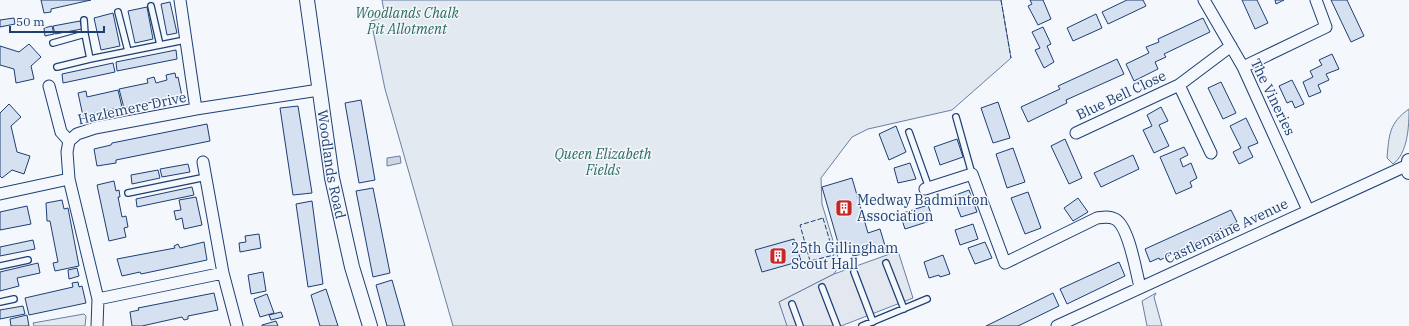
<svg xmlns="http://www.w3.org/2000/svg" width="1409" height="326" viewBox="0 0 1409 326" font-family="'IBM Plex Serif',serif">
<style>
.green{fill:#e3e9f0;stroke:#687fa3}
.parking{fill:#e3e8f0;stroke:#687fa3}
.water{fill:#cfd7e4;stroke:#687fa3}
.building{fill:#d5e0f0;stroke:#1d3f73}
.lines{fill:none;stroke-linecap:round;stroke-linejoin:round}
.service-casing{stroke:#1d3f73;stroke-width:8}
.minor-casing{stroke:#1d3f73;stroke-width:13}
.tertiary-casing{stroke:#1d3f73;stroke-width:16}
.service{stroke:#f4f7fb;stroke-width:5.5}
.minor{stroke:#f4f7fb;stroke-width:11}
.tertiary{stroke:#f4f7fb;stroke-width:14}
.fence{stroke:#1d3f73;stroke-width:1;stroke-dasharray:5 2;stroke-linecap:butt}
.labels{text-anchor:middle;stroke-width:3;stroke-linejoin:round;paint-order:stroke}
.park-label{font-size:14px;font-style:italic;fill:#2c6c60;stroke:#f4f7fb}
.street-label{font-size:14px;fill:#1d3f73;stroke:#f4f7fb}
.poi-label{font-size:14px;fill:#1d3f73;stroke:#f4f7fb;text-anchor:start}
</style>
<rect width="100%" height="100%" fill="#f4f7fb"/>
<path class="green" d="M382,0H1001L1011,58L952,110L868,129L852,137L821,178L822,204L840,264L834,274L779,302L788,326H453L385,89L371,21L385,17Z
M1409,109C1409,126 1408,153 1393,164L1387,158C1389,135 1389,123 1409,109Z
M1156,293L1154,297L1162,326H1147L1142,301Z
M84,314L86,316L85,326H34L33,323Z"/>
<path class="parking" d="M898,251L913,298L841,326H787L779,302L834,274Z"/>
<path class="water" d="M400,156L401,163L387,166V158Z"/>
<path class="building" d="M41,0H91L51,9V12L44,13Z
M1030,0H1043L1051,19L1038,25L1028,6L1032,4Z
M1127,0H1143L1146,6L1108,24L1102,12Z
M1242,0H1257L1268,23L1255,29Z
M1275,0H1284L1276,4Z
M1331,0H1347L1364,36L1351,42Z
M170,2L177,33L167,35L161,4Z
M147,7L153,39L135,43L128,11Z
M113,13L120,46L101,50L94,18Z
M1096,14L1102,28L1073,41L1067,28Z
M14,18L15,24L0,27V20Z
M1203,18L1210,32L1164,54L1166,57L1155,62L1158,69L1134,81L1126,64L1149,53L1146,47L1159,42L1158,39Z
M80,21L82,29L55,34L53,26Z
M52,26L54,34L45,36L44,28Z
M1043,27L1051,44L1047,46L1054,62L1044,68L1035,50L1040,48L1032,32Z
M29,44L41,57L31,66L34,79L16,83L14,69L0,65V46L19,52Z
M176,50L177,59L117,71L116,62Z
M1332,54L1339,69L1326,74L1329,80L1318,85L1321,92L1309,97L1303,82L1313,77L1310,71L1322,65L1319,60Z
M1117,59L1124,74L1066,100L1067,103L1028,122L1021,107L1060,89L1058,86Z
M113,63L115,72L63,83L62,74Z
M175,73L176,78L178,77L182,96L124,108L119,89L148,83L147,79L154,77L156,83L167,80L166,75Z
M1292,80L1304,104L1295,108L1292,101L1287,103L1279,86Z
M1221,82L1236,113L1223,119L1208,88Z
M118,90L122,107L83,116L78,93L86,91L87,97Z
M361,100L375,180L359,183L345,103Z
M998,102L1010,138L993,143L981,108Z
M9,104L21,117L11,126L17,152L30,156L24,174L12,170L2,178L0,176V113Z
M298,106L312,193L293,195L280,108Z
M1161,107L1168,121L1159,125L1169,146L1154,153L1143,130L1152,126L1147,115Z
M1246,118L1258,143L1248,147L1253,157L1239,164L1233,152L1241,148L1230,126Z
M207,124L210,141L116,160V163L97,166L94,149L111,145L112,143Z
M896,126L906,152L889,160L879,134Z
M957,139L963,157L940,165L934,147Z
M1065,139L1082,178L1069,184L1051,146Z
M1184,147L1188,155L1180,159L1183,167L1191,163L1197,178L1190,182L1192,187L1176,194L1160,157Z
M1013,148L1025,182L1007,188L996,154Z
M1133,155L1139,169L1101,187L1094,173Z
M910,163L916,179L898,183L894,168Z
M188,164L190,172L162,177L160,169Z
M158,170L160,178L132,184L131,175Z
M852,178L868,233L880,229L886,249L853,256L849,243L839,246L822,187Z
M114,181L116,191L119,190L120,197H118L122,217L126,216L128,227L124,228L126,237L109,241L97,185Z
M192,187L194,195L137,207L136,199Z
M373,188L390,273L373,277L356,191Z
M969,190L977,212L961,217L953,196Z
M1028,192L1041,228L1025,234L1011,198Z
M196,197L202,225L184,229L182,218L176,220L174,211L181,210L179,200Z
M1078,198L1088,212L1073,221L1064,208Z
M62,200L64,209L68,208L79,266L55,271L53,263L58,262L50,221H47L46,203Z
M312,201L323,284L308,287L296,204Z
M928,205L933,220L905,229L900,214Z
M27,206L31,224L0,230V212Z
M1231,210L1237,222L1160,260L1159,258L1150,262L1145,249Z
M973,224L978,239L960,245L955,230Z
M259,234L261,248L240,252L239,243L246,242L245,236Z
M794,239L801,261L762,272L755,250Z
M33,240L35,249L0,256V247Z
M204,242L207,260L141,274L140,272L122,276L117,259L175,248L174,246L178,244L180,248Z
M985,242L992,258L975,264L968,248Z
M943,255L950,274L940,277L939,275L929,278L924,262Z
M1119,262L1125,276L1067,304L1060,289Z
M38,263L40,273L17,278L19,286L0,291V272Z
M77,268L79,276L69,279L68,270Z
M263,272L266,291L251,294L248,275Z
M392,280L405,326H387L376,285Z
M78,282L79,287L82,286L86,303L29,315L25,298L73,287L72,283Z
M326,289L338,326H320L311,295Z
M214,293L218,310L188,316V319L184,320L182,317L142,326H132L130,312L139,310L138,308Z
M1053,293L1059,306L1018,326H986Z
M267,294L274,313L260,317L254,299Z
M23,306L25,314L0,319V310Z
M281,312L283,317L271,320L269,315Z
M27,315L29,326H11L10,319Z
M276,321L278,326H262V325Z"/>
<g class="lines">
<g class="service-casing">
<path id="service" d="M151,6L160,45
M118,12L128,51
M84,20L85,34
M53,43L85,34L90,59
M57,67L90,59L185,40
M956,117L972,174
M909,132L929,188
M128,193L206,177
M886,263L904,309
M0,266L28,260
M854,272L873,322
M822,287L837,326
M0,302L14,299
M792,304L800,326
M862,326L927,299"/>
</g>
<g class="minor-casing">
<path id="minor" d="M180,0L196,109
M1204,0L1243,67L1308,210
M1243,67L1326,27L1316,0
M1179,85L1211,153
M49,86L61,132L69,141
M1076,133L1179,85L1231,46
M203,162L223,273L237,326
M925,189L972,174L1005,263L1097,218C1104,217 1109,216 1115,219C1129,226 1136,272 1140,287
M0,194L69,179
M98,299L223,273
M97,326L98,299L69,179L67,152L69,141L77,134L95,128L196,109L319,90
M1057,326L1408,165"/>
</g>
<g class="tertiary-casing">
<g id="tertiary">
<path id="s1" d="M307,0L332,178L352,267L370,326"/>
<path d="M1409,161V172"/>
</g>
</g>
<use href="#service" class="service"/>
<use href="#minor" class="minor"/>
<use href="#tertiary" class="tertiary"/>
<path class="fence" d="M1001,0L1011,58
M823,218L834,255L810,261L800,225Z"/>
</g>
<defs>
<g id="building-square" transform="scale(0.9)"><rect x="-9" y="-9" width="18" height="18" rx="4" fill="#c62828" stroke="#f4f7fb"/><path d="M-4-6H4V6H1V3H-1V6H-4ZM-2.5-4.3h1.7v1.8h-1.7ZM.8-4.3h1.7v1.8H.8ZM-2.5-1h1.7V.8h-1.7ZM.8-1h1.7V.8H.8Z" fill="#fff"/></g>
</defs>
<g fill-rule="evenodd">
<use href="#building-square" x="844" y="208"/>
<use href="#building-square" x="778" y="256"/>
</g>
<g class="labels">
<g class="park-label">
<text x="407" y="18">Woodlands Chalk<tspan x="407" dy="16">Pit Allotment</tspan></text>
<text x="603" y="159">Queen Elizabeth<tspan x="603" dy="16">Fields</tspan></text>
</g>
<g class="street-label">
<text transform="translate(1121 95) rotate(-25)" y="5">Blue Bell Close</text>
<text transform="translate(1273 97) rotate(64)" y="5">The Vineries</text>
<text transform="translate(132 108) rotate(-12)" y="5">Hazlemere Drive</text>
<text dy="5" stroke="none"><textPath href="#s1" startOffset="166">Woodlands Road</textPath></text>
<text transform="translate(1226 231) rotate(-25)" y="5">Castlemaine Avenue</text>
</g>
<g class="poi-label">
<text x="857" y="205">Medway Badminton<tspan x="857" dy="16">Association</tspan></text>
<text x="791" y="253">25th Gillingham<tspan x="791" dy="16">Scout Hall</tspan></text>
</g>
</g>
<path d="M10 26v6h94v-6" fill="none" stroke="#1d3f73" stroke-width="2"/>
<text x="16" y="26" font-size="12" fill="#1d3f73" stroke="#f4f7fb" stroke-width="3" paint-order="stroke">50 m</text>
</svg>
